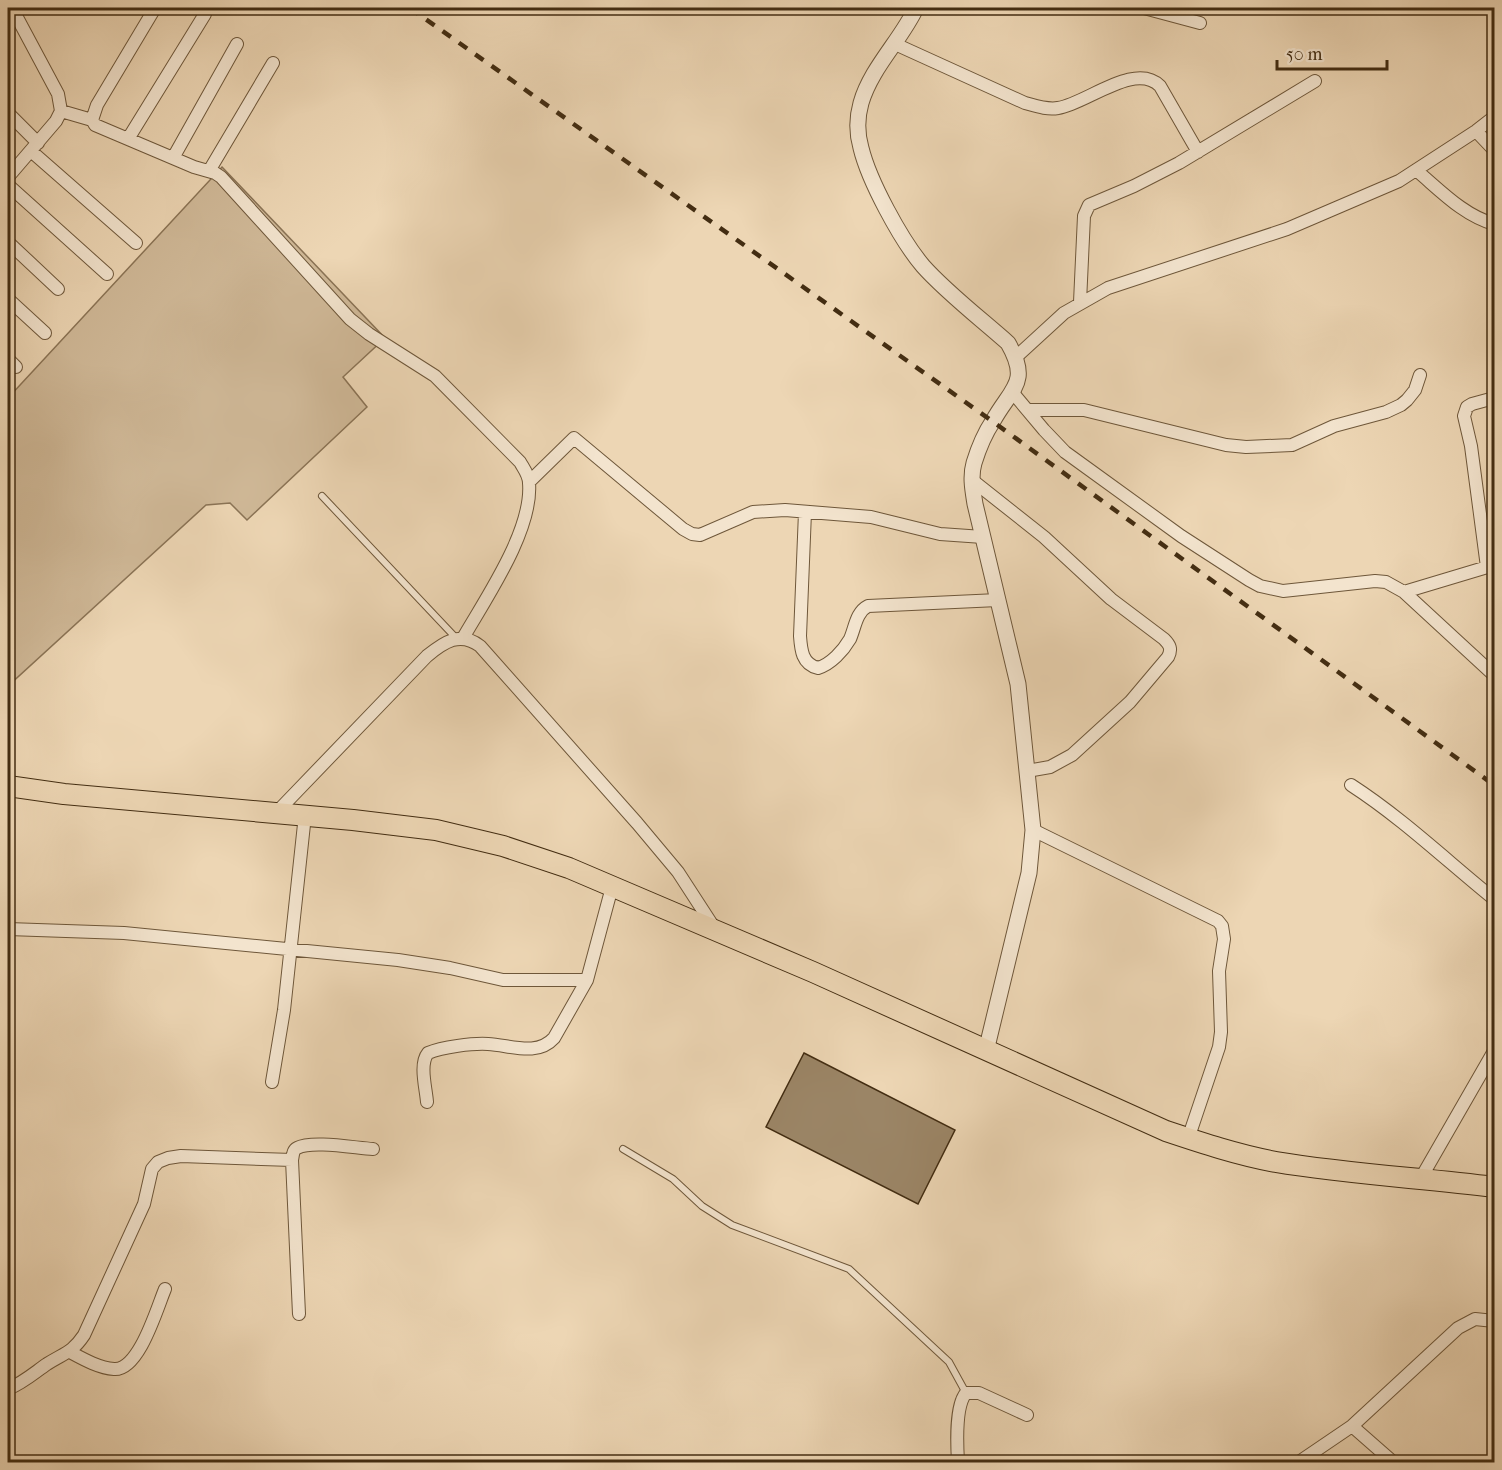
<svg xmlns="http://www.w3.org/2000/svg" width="1502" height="1470" viewBox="0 0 1502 1470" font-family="'IM FELL French Canon',serif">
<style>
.green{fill:#d0b998;stroke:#8a7355;stroke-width:1.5}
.building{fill:#9b8566;stroke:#432d12;stroke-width:1.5}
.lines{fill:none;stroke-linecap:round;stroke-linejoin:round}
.service-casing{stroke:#6e573a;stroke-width:8}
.minor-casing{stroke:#6e573a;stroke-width:14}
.tertiary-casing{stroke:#6e573a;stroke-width:17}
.trunk-casing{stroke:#432d12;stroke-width:22}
.service{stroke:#f3e4ce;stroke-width:6}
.minor{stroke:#f3e4ce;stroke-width:12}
.tertiary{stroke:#f3e4ce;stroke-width:15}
.trunk{stroke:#edd6b4;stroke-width:20}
.rail{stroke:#432d12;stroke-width:4.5;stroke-dasharray:10 10;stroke-linecap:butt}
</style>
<rect width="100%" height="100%" fill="#edd6b4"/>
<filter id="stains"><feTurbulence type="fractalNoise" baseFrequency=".00333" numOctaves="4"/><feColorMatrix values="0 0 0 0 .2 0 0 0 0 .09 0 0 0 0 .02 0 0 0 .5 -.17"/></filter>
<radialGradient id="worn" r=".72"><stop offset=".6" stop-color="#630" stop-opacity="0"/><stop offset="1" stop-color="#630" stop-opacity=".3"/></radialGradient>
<path class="green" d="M222,167L385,338L343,377L367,407L247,520L230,503L206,505L8,686V398Z"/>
<path class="building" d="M804,1053L955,1130L918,1204L766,1127Z"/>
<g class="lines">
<g class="service-casing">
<path id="service" d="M322,496L456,638
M623,1149L673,1179L702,1206L732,1225L849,1269L949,1362L966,1393"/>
</g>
<g class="minor-casing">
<path id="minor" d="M155,8L97,105L92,120L95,125L194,167L215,173L221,177L350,319L369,334L435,376L520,462C524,469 529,475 529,483C533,530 486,598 463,638
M1144,8L1200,23
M895,44L1025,103C1036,106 1047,110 1058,108C1086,104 1135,61 1160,86L1198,152
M61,111L92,120
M8,113L38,143
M1476,131L1494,150
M128,139L205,14
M31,151L136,243
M173,158L237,44
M1416,170C1441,191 1463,215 1494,224
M209,171L273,63
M8,177L56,121L61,111L58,94L12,8
M8,185L107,274
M8,242L58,289
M8,299L45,333
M1080,302L1084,216L1089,205L1134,186L1179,163L1315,81
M1016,357L1064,313L1108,288L1287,229L1399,181L1476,131L1494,117
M8,359L16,367
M1013,393L1044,430L1065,452L1181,536L1249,580L1260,586L1283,591L1375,581L1386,582L1404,592L1494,675
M1028,410H1084L1226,445L1246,447L1292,445L1334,426L1386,412L1401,405L1407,400L1415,390L1420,375
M972,480L1044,537L1111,599L1164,639C1170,645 1172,649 1168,657L1130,702L1072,755L1050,767L1027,771
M529,482L574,438L683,529L692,534L700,535L753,512L785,510L871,517L940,534L983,537
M805,512L800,636C801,650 802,664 818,668C831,664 843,651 850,639C855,628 856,612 868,606L998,600
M1487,567L1471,446L1464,416L1467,407L1472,404L1494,398
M1404,592L1494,565
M1351,785C1402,818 1447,861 1494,899
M276,813L427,656C444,642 460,631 480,646L637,823L678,872L715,929
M1033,830L1218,921L1222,926L1224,939L1219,971L1221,1032L1219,1047L1188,1139
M8,929L124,933L398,960L450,968L503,980H587
M272,1082L284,1010L305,815
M427,1102C426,1088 419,1064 428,1053C442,1047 473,1043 488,1044C510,1045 537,1057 554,1038L587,980L612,887
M1421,1178L1494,1051
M299,1314L292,1160C293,1155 293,1150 297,1148C312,1140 355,1148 373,1149
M70,1352C83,1359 99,1368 114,1369C139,1371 157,1308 165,1289
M8,1389C23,1383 34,1373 47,1364C64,1353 72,1353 84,1335L144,1204L152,1169L158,1162L168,1158L181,1156L292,1160
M1352,1426L1393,1462
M958,1462C957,1445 955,1406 966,1393H979L1027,1415
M1299,1462L1352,1426L1458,1328L1475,1319L1494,1321"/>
</g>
<g class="tertiary-casing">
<path id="tertiary" d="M916,8C901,40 871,68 861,103C857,117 857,134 861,148C869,181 901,240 923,266C946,292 981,319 1008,343C1031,383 1011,388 993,421C985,433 978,450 974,463C970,477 973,491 975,504L1018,684L1033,830L1029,873L986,1051"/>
</g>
<g class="trunk-casing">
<path id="trunk" d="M8,786L64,794L353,820L436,830L503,846L569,868L813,972L1166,1131C1202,1143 1238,1155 1276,1162C1348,1174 1422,1178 1494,1187"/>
</g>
<use href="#service" class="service"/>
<use href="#minor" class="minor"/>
<use href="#tertiary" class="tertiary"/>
<use href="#trunk" class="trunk"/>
<path class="rail" d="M410,8L992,421L1494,785"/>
</g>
<rect width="1502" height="1470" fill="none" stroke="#edd6b4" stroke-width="30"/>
<rect x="9" y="9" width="1484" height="1452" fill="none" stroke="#432d12" stroke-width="3"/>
<rect x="15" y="15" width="1472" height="1440" fill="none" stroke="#432d12" stroke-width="1.5"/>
<path d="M1277 60v9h110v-9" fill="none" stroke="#432d12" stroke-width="3"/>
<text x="1286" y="60" font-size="18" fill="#432d12" stroke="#f3e4ce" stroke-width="4.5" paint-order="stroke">50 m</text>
<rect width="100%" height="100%" filter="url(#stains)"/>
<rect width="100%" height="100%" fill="url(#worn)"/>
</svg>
